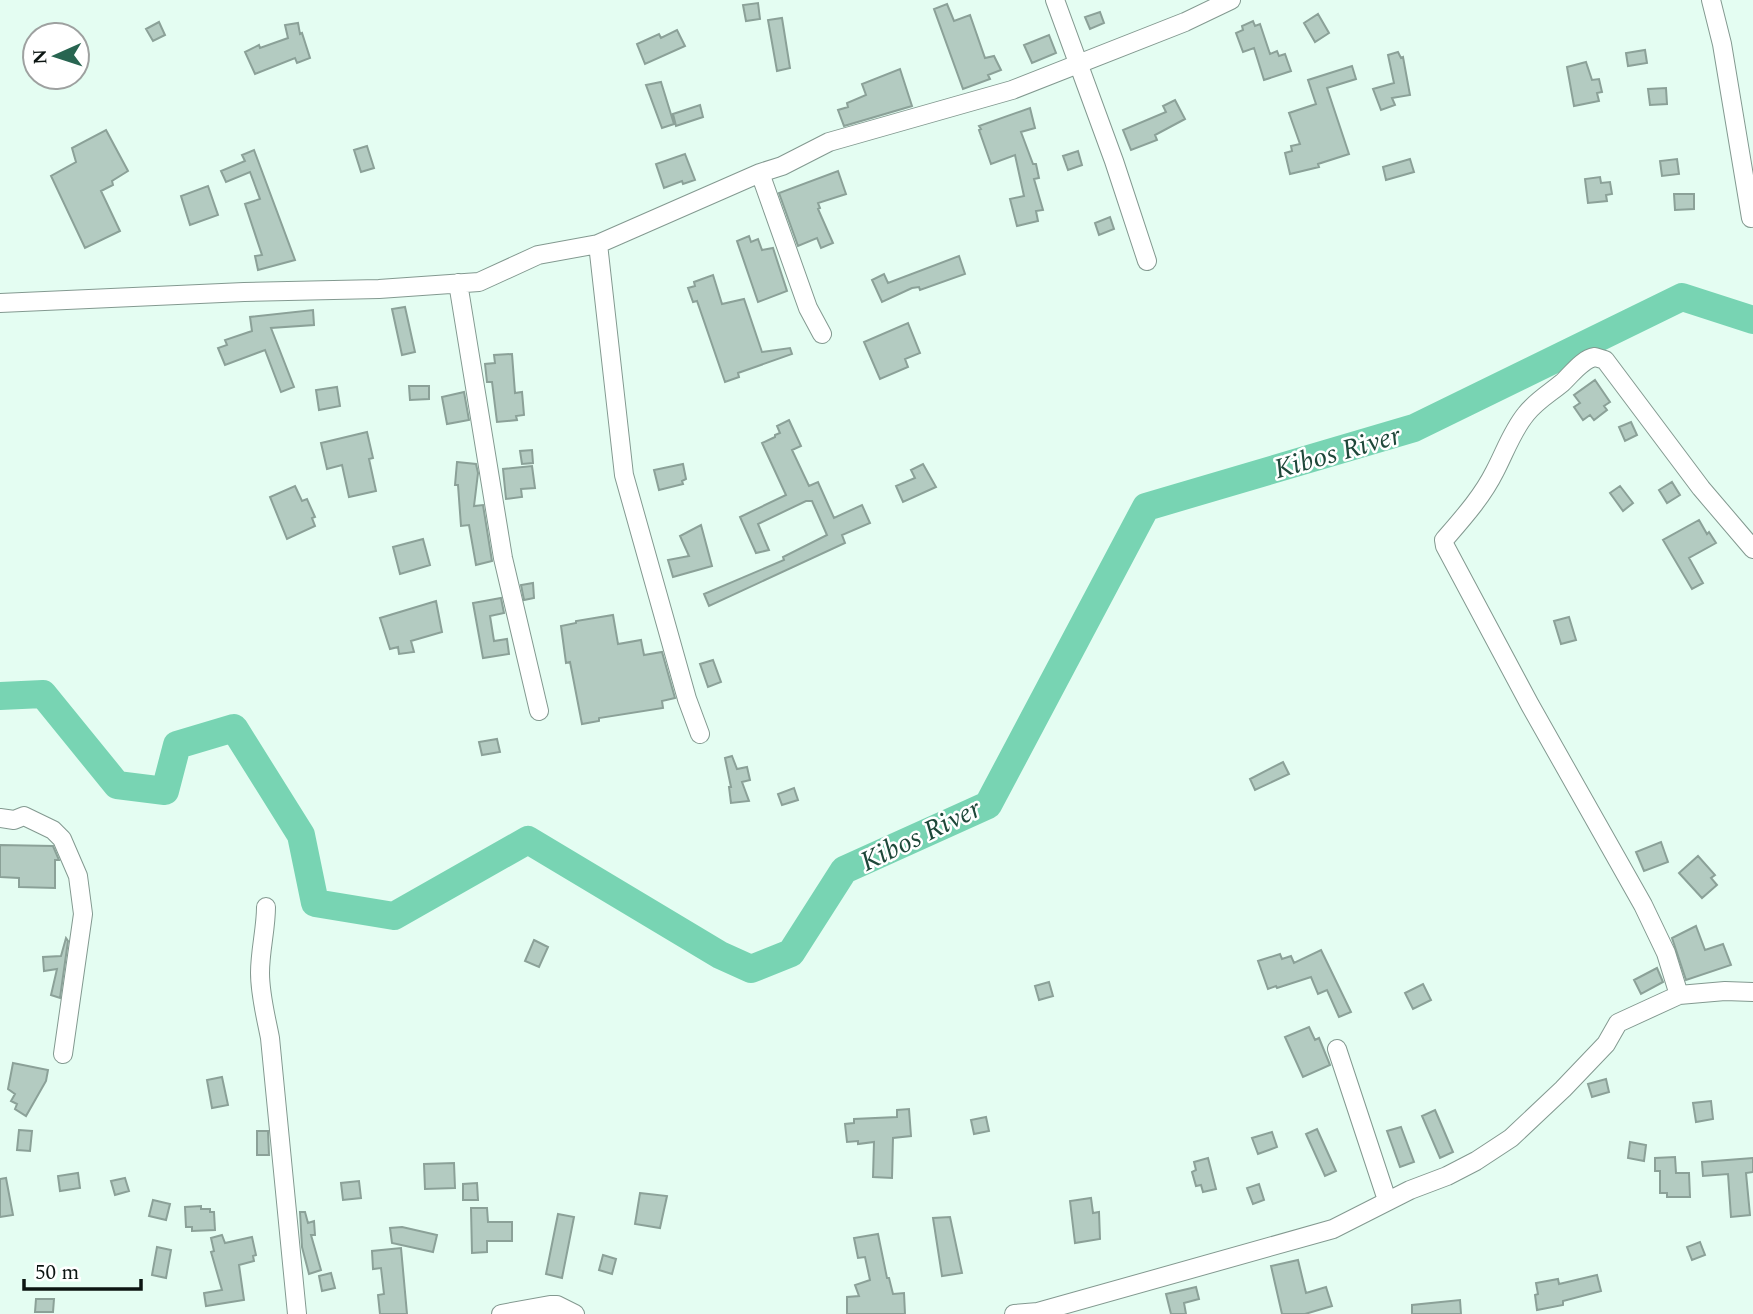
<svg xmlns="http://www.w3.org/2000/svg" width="1753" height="1314" viewBox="0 0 1753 1314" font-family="Spectral,serif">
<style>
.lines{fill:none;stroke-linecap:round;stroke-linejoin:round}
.river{stroke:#78d4b3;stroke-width:28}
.building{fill:#b3cbc1;stroke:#8ba198;stroke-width:2}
.street-casing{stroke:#839990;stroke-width:20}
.street{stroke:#fff;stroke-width:18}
.labels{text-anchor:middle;stroke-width:5;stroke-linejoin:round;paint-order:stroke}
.water-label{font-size:28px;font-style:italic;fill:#1e4739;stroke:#fff}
</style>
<rect width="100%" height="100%" fill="#e4fdf2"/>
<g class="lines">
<path class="river" d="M0,696L43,694L117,785L165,791L177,745L234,728L301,835L315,903L394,916L528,840L720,955L751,969L791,953L844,870L988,805L1146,507L1414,428L1682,297L1753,320"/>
</g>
<path class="building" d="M758,3L760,19L746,21L743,5Z
M947,4L954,21L970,15L985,58L994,56L1001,70L988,75L990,79L963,89L934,9Z
M1100,12L1104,23L1090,29L1085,17Z
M1318,14L1329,33L1315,42L1304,23Z
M782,18L790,68L777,71L768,20Z
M1253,21L1255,26L1260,24L1270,54L1277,51L1279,56L1285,54L1291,71L1264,80L1254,48L1243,52L1236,33L1243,30L1242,26Z
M159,22L165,35L153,41L146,29Z
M298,23L300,34L302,33L310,58L297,63L295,58L255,74L245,52L259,45L260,48L288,38L285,25Z
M677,30L685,46L645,64L637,44L659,34L661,38Z
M1049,35L1056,53L1032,63L1024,45Z
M1645,50L1647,63L1628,66L1626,53Z
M1398,52L1401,58L1403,57L1410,95L1392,98L1395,105L1381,110L1373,89L1394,83L1388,55Z
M1586,62L1592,80L1599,79L1602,92L1597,93L1599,101L1574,106L1567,67Z
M1352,66L1356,79L1327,88L1349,154L1318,164L1319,167L1290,174L1285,153L1292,151L1291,146L1300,144L1289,113L1316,104L1308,80Z
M900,69L912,106L844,126L838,110L848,107L847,103L866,95L862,84Z
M661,82L674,124L662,128L646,85Z
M1666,88L1667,104L1650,105L1648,89Z
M1175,100L1185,119L1155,135L1157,140L1131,150L1123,130L1166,112L1163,106Z
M700,105L703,117L676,126L673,114Z
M1030,108L1035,128L1021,132L1033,164H1036L1039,178L1034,179L1043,210L1036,211L1038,221L1017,226L1010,199L1024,196L1015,155L991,164L979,130L981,129L979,126Z
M106,130L128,171L112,181L113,185L101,191L120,231L85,248L51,176L76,162L72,148Z
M367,146L374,168L361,172L354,150Z
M254,150L295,260L258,270L255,256L262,255L245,204L260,199L250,172L226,182L221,171L245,161L242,155Z
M1078,151L1082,165L1068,170L1063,156Z
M685,154L695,180L683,184L682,181L664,188L656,164Z
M1410,159L1414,172L1386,180L1383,167Z
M1677,159L1679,174L1662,176L1660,161Z
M838,171L846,194L818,203L820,208L818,209L833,243L821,248L817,238L798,246L779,193Z
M1600,177L1601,183L1610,182L1612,194L1606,195L1607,201L1588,203L1585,179Z
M208,186L218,215L190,225L181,196Z
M1674,194H1694V209L1675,210Z
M1110,217L1114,229L1099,235L1095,223Z
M749,236L751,242L758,239L762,250L773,248L787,291L758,302L737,241Z
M959,256L965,274L920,290L919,287L912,288L882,302L872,280L884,274L888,283Z
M713,275L722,304L744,299L762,352L790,348L792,354L738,373L739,377L725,382L697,301L693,302L688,288L695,286L694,282Z
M405,307L415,352L402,355L392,309Z
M313,310L314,325L271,328L294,387L281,392L265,350L225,365L218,348L227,345L225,340L252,331L250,317Z
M908,323L920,353L905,359L908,367L880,379L864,342Z
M512,354L515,393L522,392L524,415L516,416L517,420L497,422L492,382H487L485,364L495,363L494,355Z
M1595,380L1610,402L1604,406L1607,410L1594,420L1590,415L1583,420L1574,407L1580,403L1574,395Z
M409,386H429V399L410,400Z
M337,387L340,406L319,410L316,390Z
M464,392L469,420L447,424L442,397Z
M789,420L801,446L792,450L809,486L818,482L834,518L862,505L870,523L842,535L845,543L709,606L704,594L784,560L783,557L827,535L812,501H806L758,524L769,550L756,553L740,517L786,495L762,443L775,437V435L780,433L777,426Z
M1631,422L1637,435L1625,441L1619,427Z
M367,432L373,458L369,459L376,491L349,497L342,465L327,469L321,443Z
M532,450L533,463L522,464L520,451Z
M457,462L476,464L478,473L474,506L483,505L492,561L476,565L469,525L461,526L458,485H455Z
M683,464L686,479L682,481L683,484L659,490L654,470Z
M923,464L936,487L903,502L896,486L915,478L911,470Z
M532,466L535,488L521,489L522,497L506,499L503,469Z
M1672,482L1680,495L1667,503L1659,490Z
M295,486L302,501L307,499L315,517L312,518L315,526L287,539L270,497Z
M1620,486L1633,503L1623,511L1610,493Z
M1699,520L1707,534L1709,532L1716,543L1689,558L1703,583L1692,589L1663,540Z
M701,525L712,566L673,577L668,560L689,556L680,536Z
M423,539L430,565L400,574L393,547Z
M533,583L534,598L524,600L521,585Z
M501,598L504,613L490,616L494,641L507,639L509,654L483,658L473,603Z
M436,601L442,632L411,641L414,652L399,654L398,647L390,649L380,618Z
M613,615L618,644L641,640L644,655L662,652L675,698L662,701L663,708L599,718V721L582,724L570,662L566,663L561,626L576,623V621Z
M1569,617L1576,640L1561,644L1554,621Z
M713,660L721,682L708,687L700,664Z
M497,739L500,752L482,755L479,742Z
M732,756L737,769L747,767L750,780L742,782L749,801L731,803L729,787H731L725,758Z
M1283,762L1289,774L1255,790L1250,779Z
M794,788L798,800L782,805L778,794Z
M1661,842L1668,862L1644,871L1636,852Z
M0,845L53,846L59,860H55V888L19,887V878L0,877Z
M1698,856L1715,875L1711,878L1717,885L1702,898L1679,873Z
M1696,926L1705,950L1723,944L1731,965L1686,980L1672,938Z
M66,938L68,941L60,998L51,995L57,969L44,971L43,957L61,956Z
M534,940L548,947L539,967L525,961Z
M1321,950L1351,1012L1339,1017L1327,990L1318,994L1311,977L1277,988L1276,986L1268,989L1258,961L1280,954L1282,959L1291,956L1294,963Z
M1657,968L1663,982L1641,994L1634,980Z
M1049,982L1053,996L1039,1000L1035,986Z
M1423,984L1431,1000L1413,1009L1405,993Z
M1309,1027L1315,1040L1319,1038L1330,1065L1303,1077L1285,1037Z
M13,1063L48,1070L46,1081L26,1116L15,1109L17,1104L11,1101L15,1094L8,1089Z
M222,1077L228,1105L212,1108L207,1080Z
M1606,1079L1609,1092L1592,1097L1588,1084Z
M1711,1101L1713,1119L1696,1122L1693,1103Z
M909,1109L911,1136L893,1138L892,1178L873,1177L874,1142L858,1144V1141L847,1142L845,1124L854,1123V1119L897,1117V1110Z
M1435,1110L1453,1152L1440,1158L1422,1116Z
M986,1117L989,1131L974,1134L971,1120Z
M1401,1127L1414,1162L1400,1167L1387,1131Z
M1317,1129L1336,1171L1325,1176L1306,1134Z
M19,1130L32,1131L30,1151L17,1150Z
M257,1131H268L269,1155H257Z
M1272,1132L1277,1147L1258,1154L1252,1138Z
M1630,1142L1646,1145L1644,1161L1628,1158Z
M1675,1157L1676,1173H1689L1690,1197H1667V1193H1660V1171H1655V1158Z
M1208,1158L1216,1189L1203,1192L1201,1185L1196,1186L1192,1172L1196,1170L1194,1162Z
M1753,1158V1172L1746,1173L1750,1215L1731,1217L1728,1174L1703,1176L1702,1162Z
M454,1163L455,1188L425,1189L424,1164Z
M78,1173L80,1188L60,1191L58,1176Z
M6,1178L13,1215L0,1217V1179Z
M125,1178L129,1191L115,1195L111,1181Z
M359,1181L361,1198L343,1200L341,1183Z
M477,1183L478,1200H463V1184Z
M1259,1184L1264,1200L1253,1204L1247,1188Z
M640,1193L667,1196L660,1228L635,1224Z
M1091,1198L1093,1213L1099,1212L1100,1239L1075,1243L1070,1201Z
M153,1200L170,1204L166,1220L149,1216Z
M201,1206V1209H210V1212H214L215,1230L192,1231V1227H186L185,1207Z
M471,1208H487L488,1222H512V1241H487V1252L472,1253Z
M300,1212H305L308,1223L314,1221L315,1235H311L321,1270L309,1274L302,1247Z
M558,1214L574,1217L562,1278L546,1274Z
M950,1217L962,1273L942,1276L933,1218Z
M402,1227L437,1235L433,1252L392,1243L390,1228Z
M878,1234L887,1278H889L893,1294L904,1293L905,1314H847V1297L859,1296L855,1285L870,1280L865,1257L858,1258L854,1238Z
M222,1235L225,1243L252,1237L256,1255L253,1256L254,1261L239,1265L244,1300L206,1306L204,1293L222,1290L211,1252L214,1251L211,1238Z
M1700,1242L1705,1255L1692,1260L1687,1247Z
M157,1247L171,1250L166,1278L152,1275Z
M401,1248L407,1314H380L378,1295L384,1294L381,1268L373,1269L372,1251Z
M603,1255L616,1259L612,1274L599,1270Z
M1298,1260L1306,1293L1326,1287L1332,1306L1305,1314H1282L1271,1266Z
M331,1273L335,1288L322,1291L319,1276Z
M1597,1275L1601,1291L1563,1301V1305L1537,1310L1535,1295L1538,1294L1536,1283L1558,1279L1559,1284Z
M1196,1287L1199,1299L1184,1303L1186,1314H1171L1166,1294Z
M36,1299H54L53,1312H35Z
M1460,1300L1461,1314H1412V1305Z"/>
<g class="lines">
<g class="street-casing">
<path id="street" d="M1055,0L1114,161L1147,261
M1711,0L1722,44L1751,218
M760,173L808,308L822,334
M598,244L624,475L687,699L700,734
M458,283L503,558L539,711
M0,303L244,292L379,289L479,282L538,255L598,244L760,173L782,166L829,142L1012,90L1185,22L1231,0
M0,818L14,820L24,816L53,830L62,839L78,876L83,914L63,1054
M266,907C266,929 260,950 260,973C260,995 266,1017 270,1038L297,1314
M1679,995L1666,953L1643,905L1530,705L1445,546L1444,540C1463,518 1482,497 1495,471C1505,452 1512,431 1526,414C1536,401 1550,393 1562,383C1572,374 1582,359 1595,357L1605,360L1701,488L1753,549
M1337,1049L1387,1200
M501,1314L550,1305H557L575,1314
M1014,1314L1038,1312L1333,1229L1410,1190L1447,1176L1476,1161L1511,1138L1563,1089L1606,1044L1618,1023L1679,995L1725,991L1753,992"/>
</g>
<use href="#street" class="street"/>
</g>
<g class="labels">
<g class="water-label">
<text transform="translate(1337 451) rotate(-16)" y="10">Kibos River</text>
<text transform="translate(920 834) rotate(-26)" y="10">Kibos River</text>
</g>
</g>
<g transform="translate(56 56) rotate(267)"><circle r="33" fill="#ffffff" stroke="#9ea1a0" stroke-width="2"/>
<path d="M0-5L12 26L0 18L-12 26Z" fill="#286551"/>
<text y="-10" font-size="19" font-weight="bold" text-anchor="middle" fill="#0c1512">N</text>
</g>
<path d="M24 1279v10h117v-10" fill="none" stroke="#0c1512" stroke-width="3.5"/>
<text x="35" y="1279" font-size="21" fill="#0c1512" stroke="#ffffff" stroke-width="5" paint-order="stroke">50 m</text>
</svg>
